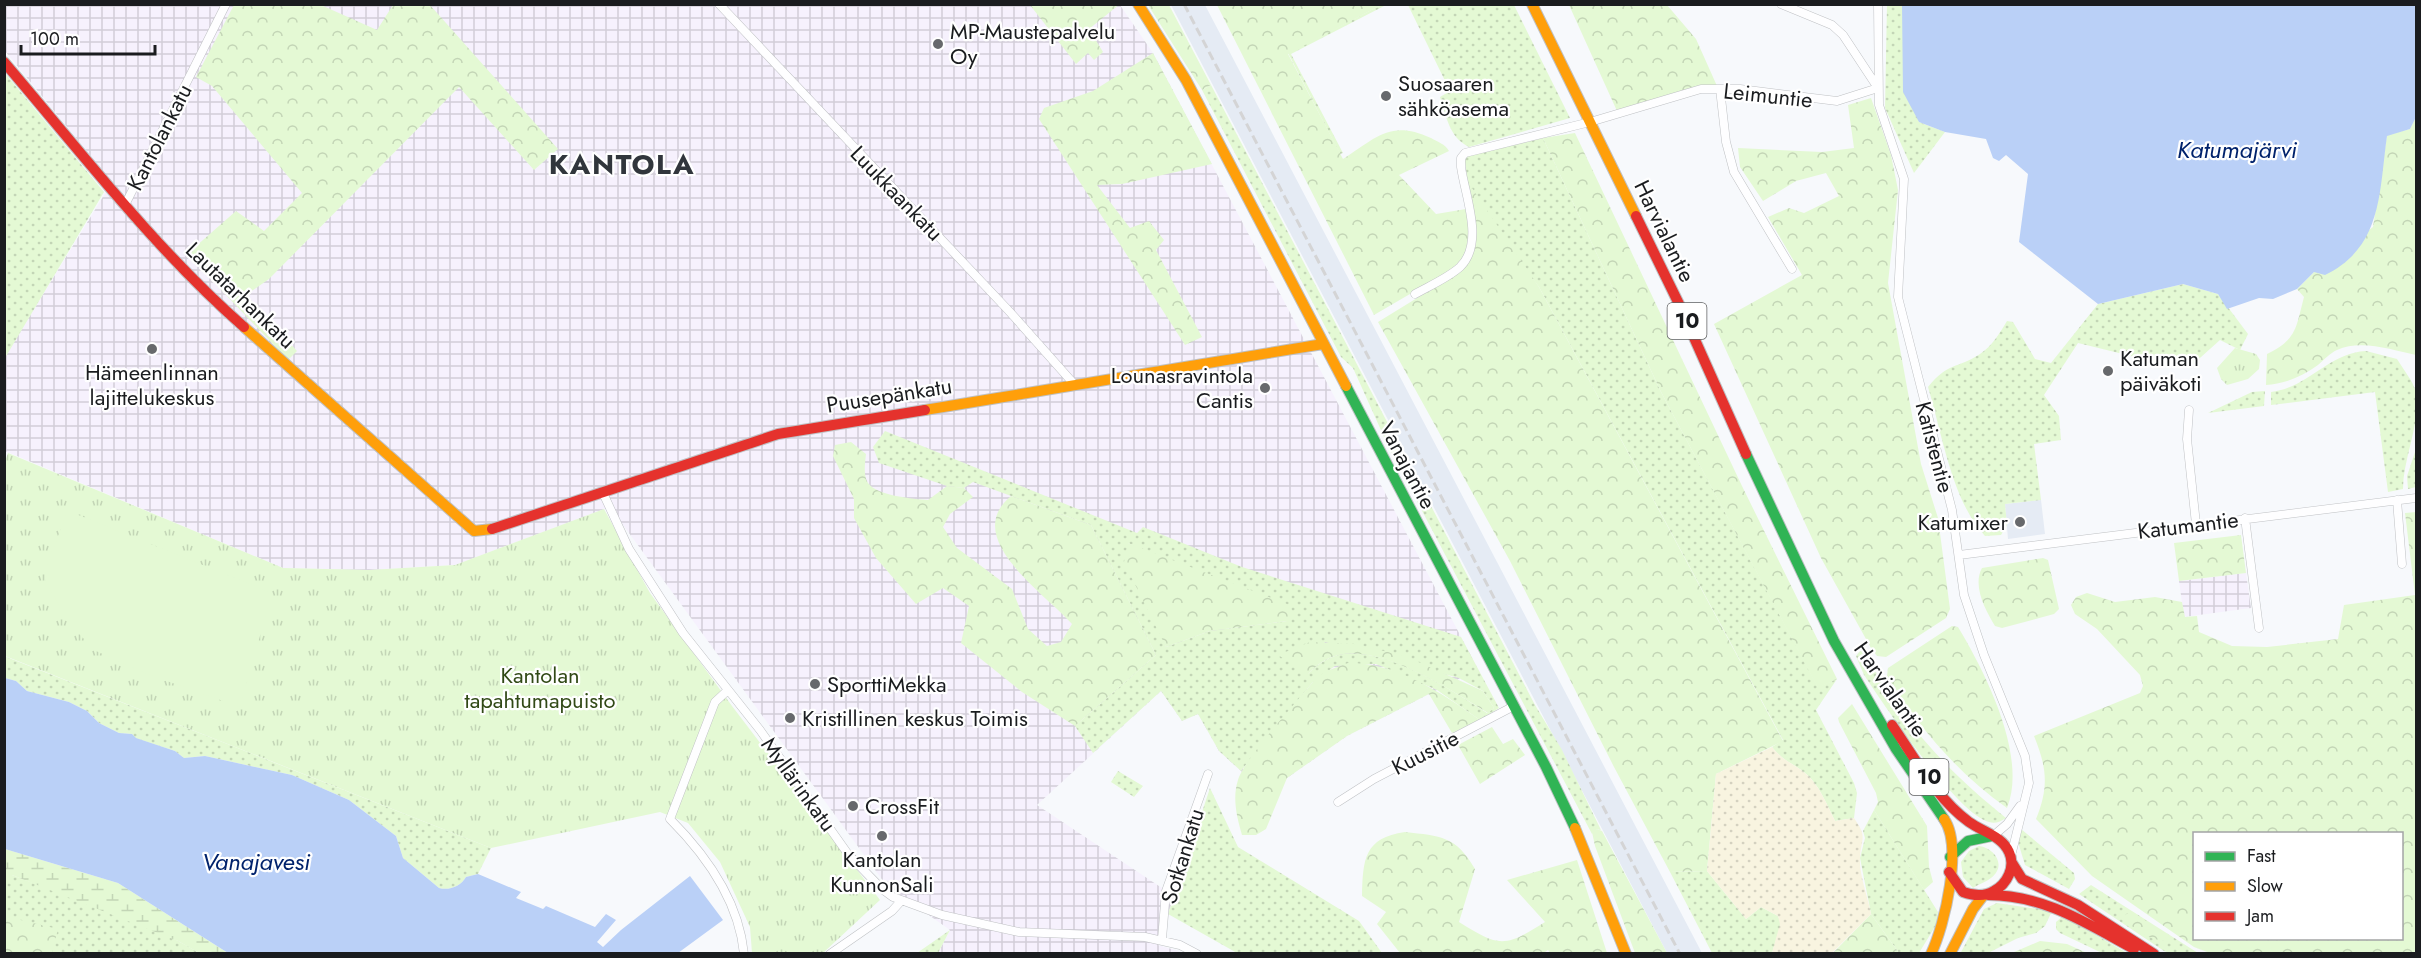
<svg xmlns="http://www.w3.org/2000/svg" width="2421" height="958" viewBox="0 0 2421 958" font-family="Jost,sans-serif">
<style>
.built{fill:#e5ebf4}
.industrial{fill:url(#industrial-grid)}
.grass{fill:url(#grass-dots);fill-rule:evenodd}
.forest{fill:url(#forest-crowns);fill-rule:evenodd}
.wetland{fill:url(#wetland-marsh)}
.sand{fill:url(#sand-dots)}
.park{fill:url(#park-tufts)}
.pitch{fill:#e4f9d4}
.water{fill:#bad0f7}
.lines{fill:none;stroke-linecap:round;stroke-linejoin:round}
.street-casing{stroke:#bfc1c4;stroke-width:9}
.fast-casing{stroke:#bfc1c4;stroke-width:12}
.slow-casing{stroke:#bfc1c4;stroke-width:12}
.jam-casing{stroke:#bfc1c4;stroke-width:12}
.street{stroke:#fefeff;stroke-width:8}
.fast{stroke:#30b455;stroke-width:10}
.slow{stroke:#ff9f0a;stroke-width:10}
.jam{stroke:#e5322d;stroke-width:10}
.rail{stroke:#d4d4d5;stroke-width:3;stroke-dasharray:9 4.5;stroke-linecap:butt}
.poi-dot{fill:#67696c;stroke:#fff;stroke-width:2}
.labels{text-anchor:middle;stroke-width:4.5;stroke-linejoin:round;paint-order:stroke}
.shield{fill:#fff;stroke:#5f6062;stroke-width:1.5}
.shield-label{font-size:21px;font-weight:bold;fill:#1a1c1f}
.poi-label{font-size:22px;fill:#1a1c1f;stroke:#fff;text-anchor:start}
.street-label{font-size:22px;fill:#1a1c1f;stroke:#fff}
.park-label{font-size:22px;fill:#314916;stroke:#fff}
.water-label{font-size:24px;font-style:italic;fill:#00226c;stroke:#fff}
.district-label{font-size:28px;font-weight:bold;letter-spacing:1.5px;fill:#31363c;stroke:#fff}
</style>
<defs>
<pattern id="industrial-grid" width="8" height="8" patternUnits="userSpaceOnUse" patternTransform="scale(1.5)"><rect width="8" height="8" fill="#f6f1fd"/><path d="M0 4h8M4 0v8" fill="none" stroke="#d2ced8"/></pattern>
<pattern id="grass-dots" width="8" height="8" patternUnits="userSpaceOnUse" patternTransform="scale(1.5)"><rect width="8" height="8" fill="#e4f9d4"/><path d="M2 2h.1M6 6h.1" fill="none" stroke="#c3d5b6" stroke-width="1.8" stroke-linecap="round"/></pattern>
<pattern id="forest-crowns" width="20" height="18" patternUnits="userSpaceOnUse" patternTransform="scale(1.5)"><rect width="20" height="18" fill="#e4f9d4"/><path d="M2 6a3 3 0 1 1 6 0M12 15a3 3 0 1 1 6 0" fill="none" stroke="#c3d5b6"/></pattern>
<pattern id="wetland-marsh" width="20" height="14" patternUnits="userSpaceOnUse" patternTransform="scale(1.5)"><rect width="20" height="14" fill="#e4f9d4"/><path d="M1 5h8M5 5V1M11 12h8M15 12V8" fill="none" stroke="#c3d5b6"/></pattern>
<pattern id="sand-dots" width="8" height="8" patternUnits="userSpaceOnUse" patternTransform="scale(1.5)"><rect width="8" height="8" fill="#f8f4e0"/><path d="M2 2h.1M6 6h.1" fill="none" stroke="#d4d1c0" stroke-width="1.8" stroke-linecap="round"/></pattern>
<pattern id="park-tufts" width="24" height="20" patternUnits="userSpaceOnUse" patternTransform="scale(1.5)"><rect width="24" height="20" fill="#e4f9d4"/><path d="M3 7l-1-3M5 7V3M7 7l1-3M15 17l-1-3M17 17v-4M19 17l1-3" fill="none" stroke="#c3d5b6"/></pattern>
</defs>
<rect width="100%" height="100%" fill="#f7f9fc"/>
<path class="built" d="M1171,5H1205L1702,953H1667Z
M2041,500L2045,534L2008,539L2005,504Z"/>
<path class="industrial" d="M5,5H1120L1153,53L1478,669L1347,736L1287,778L1253,782L1219,751L1198,714L1182,721L1161,691L1037,805L1174,896L1158,945L1185,953H938L950,930L886,885L610,507L455,565L369,570L283,568L5,451L4,358L112,182L5,51Z
M2246,573L2251,608L2184,617L2179,581Z"/>
<path class="grass" d="M1381,5H1386L1291,54L1343,153L1340,154L1288,53Z
M1408,5H1514L1570,118L1469,147C1449,137 1447,118 1440,97L1450,91Z
M1887,5H1903L1919,122L1945,132L1914,173L1885,108Z
M4,72L104,192L5,358H4Z
M1211,85L1535,705L1562,750L1601,830L1597,829L1592,834L1389,448L1353,368L1341,357L1202,90Z
M1543,138L1661,392L1818,687L1837,679L1816,710L1854,783L1857,793L1854,818L1835,821C1827,805 1819,784 1805,773C1791,762 1783,761 1772,747L1783,740L1539,287L1469,194L1465,161L1467,156Z
M2183,284L2218,294L2248,334L2240,350L2220,340L2191,366L2176,367L2078,343L2044,395L2059,416L2061,440L2034,444L2041,500L2005,504L2007,525L2001,535L1985,536C1952,501 1942,433 1928,387C1948,362 1957,369 1980,354C1992,346 2000,333 2007,321L2013,322L2035,359L2051,363L2098,304Z
M2366,351L2397,359C2403,369 2413,381 2416,392C2421,424 2403,458 2403,489L2388,492L2375,392L2271,405V392C2308,388 2328,353 2366,351Z
M2265,391L2264,406L2208,413L2252,392Z
M885,431L1137,533L1143,527L1242,567L1461,637L1499,708L1480,720L1437,690L1376,664L1335,666L1312,683L1241,771L1219,751L1198,714L1182,721L1161,691L1093,753L1075,726L1156,655L1091,525L973,482L964,488L947,486L879,463L873,447ZM1128,543L1287,621L1210,631L1166,647ZM1325,642L1459,678L1483,691L1494,708L1487,713C1452,690 1383,645 1339,655C1326,658 1317,665 1308,674Z
M2416,449V487L2408,489L2407,476Z
M1860,651H1864C1901,721 1944,768 2006,818C2000,822 1995,824 1989,822C1957,814 1884,705 1864,675L1856,656Z
M4,656L491,848L478,874L466,877C461,886 449,891 439,888L403,858L396,836L349,800L292,775L205,756L184,758L175,751L135,738L132,734L119,733L99,723L87,711L69,702L27,691L16,681L5,678Z
M1118,771L1143,786L1134,797L1111,782Z
M1210,788L1238,847L1359,921L1382,953H1237L1168,914Z
M1874,810L1938,912L1936,925L1919,953H1899L1871,914L1860,858L1865,838L1863,831Z
M2021,829L2074,873L2075,879L2069,889L2025,865L2018,842Z
M1979,846C1995,848 2007,866 1991,878C1986,882 1979,884 1973,888L1963,877L1961,862L1969,851Z
M1707,871L1746,919L1761,907L1778,916L1781,924L1772,953H1712L1670,872Z
M5,875H12C74,899 142,918 199,953L5,954Z
M2091,885L2198,953H2170L2164,951L2079,894Z
M1997,903L2052,911L2045,926L2036,933L2018,938L1988,953L1960,954L1984,909Z
M2063,916L2127,953H2102L2060,933L2056,929V922Z
M950,930L938,953H917Z"/>
<path class="forest" d="M1120,4L1089,29L1103,52L1094,60L1088,53L1076,64L1030,5Z
M234,5H321L377,30L393,5H430L558,149L534,170L459,87L269,279L246,295L297,351L288,360L187,254L236,211L264,231L302,193L212,86L196,77Z
M1148,5H1169L1211,85L1202,90Z
M1217,5H1381L1288,54L1343,159C1376,138 1390,119 1431,138C1438,142 1445,144 1449,151L1399,175L1436,214L1466,209C1470,230 1472,249 1458,266L1374,315Z
M1569,5H1667L1696,39L1717,86L1617,111Z
M1153,53L1212,164L1122,184L1097,185L1130,228L1149,221L1164,240L1156,250L1202,337L1185,345L1039,119L1044,108L1093,91Z
M1871,98L1891,155L1898,190L1888,283L1921,464L1938,518L1950,609L1946,618L1886,657L1877,656L1871,648L1821,558L1714,324L1802,275L1768,217L1789,208L1804,213L1839,196L1826,173L1796,181L1763,201L1740,167L1738,148L1822,152L1854,148L1848,105Z
M2416,117V355C2392,350 2361,339 2337,350C2330,353 2324,360 2318,365C2303,376 2285,384 2266,385L2267,354C2297,340 2296,327 2304,297L2297,289L2314,272L2373,227L2387,135L2410,129Z
M1575,133L1742,486L1837,679L1818,688L1661,392L1543,138Z
M1472,188L1539,287L1783,741L1716,774L1707,871L1670,872L1614,767L1510,561L1378,322L1461,271C1481,250 1472,221 1469,194Z
M851,442L866,454C865,463 863,475 868,483C877,496 914,499 928,500L947,486L964,488L973,497L950,514L943,527L957,548L1012,589L1028,629L1047,646L1061,642L1072,624C1045,593 960,538 1011,496L1091,525L1156,655L1075,726L1022,692L961,643L969,606L943,588L916,604L876,558L854,518V499L833,456L835,445Z
M2416,512V953H2210L2194,947L2092,876L2036,819C2049,787 2047,768 2034,736L2140,693L2143,686L2140,675L2097,629L2075,614L2071,605L2076,597L2087,593L2115,602L2155,597L2182,602L2185,617L2197,616L2199,632L2232,646L2267,647L2338,639L2344,605L2415,595L2405,513ZM2194,834H2402V938H2194Z
M2241,535L2246,573L2179,581L2174,543Z
M1128,543L1287,604L1291,607L1292,616L1287,621L1210,631L1166,647L1124,562Z
M2043,558L2048,560L2059,609L2054,614L2002,628L1995,626C1986,611 1972,586 1982,568Z
M1952,626L1958,627C1985,672 2028,756 2007,808C1958,774 1918,726 1887,676L1888,668Z
M1310,642L1354,644L1405,656L1483,691L1494,708L1488,713C1452,691 1383,645 1339,655C1325,658 1317,665 1308,674L1278,655Z
M1348,663C1398,663 1440,692 1480,720L1452,733L1429,694L1347,736L1287,778L1266,829L1256,835H1242C1237,818 1232,798 1238,780C1244,759 1295,704 1312,683L1324,672Z
M1852,704L1927,826L1929,867L1933,882L1924,890L1874,810L1878,802L1876,793L1839,722L1838,718Z
M1492,727L1503,744L1513,739L1525,755L1480,784L1458,745Z
M1597,829L1602,831L1667,953H1635L1595,846L1592,832Z
M1405,832C1441,836 1456,836 1475,869L1459,922C1499,947 1504,948 1545,922L1507,880L1577,860L1607,953H1550L1548,950L1542,954L1400,953L1377,924L1386,912L1362,896C1363,859 1364,838 1405,832Z
M2131,911L2169,936L2170,940C2156,944 2128,929 2125,915Z
M1871,914L1899,953L1832,954Z
M4,916L58,929L52,953H5Z
M2040,941L2067,944L2087,953H2012Z"/>
<path class="wetland" d="M5,849L118,883L228,953H199L178,941L12,875H5Z"/>
<path class="sand" d="M1772,747C1783,761 1791,762 1805,773C1819,784 1827,805 1835,821L1854,818C1868,838 1861,837 1860,858C1859,875 1868,897 1871,914L1832,953H1772L1780,924L1778,916L1761,907L1746,919L1707,871L1716,774Z"/>
<path class="park" d="M2235,348L2256,354L2260,360L2259,369L2248,379L2227,385L2221,379L2217,368Z
M8,453L283,568L369,570L455,565L604,509L650,593L732,706L880,900L823,953H752L750,927L720,862L688,823L660,812L491,848L5,656L4,464Z"/>
<path class="pitch" d="M71,512L272,593L240,707L147,674L96,651L81,636L60,608L46,581V567L67,513Z"/>
<path class="water" d="M1902,5H2416V117L2410,129L2387,136C2379,191 2383,247 2325,275L2314,272L2297,289L2273,299L2259,298L2227,309L2218,294L2183,284L2098,304L2019,242L2028,174L2006,155L1999,161L1993,158L1986,139L1945,132L1919,122L1903,92Z
M5,678L16,681L27,691L69,702L87,711L99,723L119,733L132,734L136,738L175,751L184,758L205,756L292,775L349,800L396,836L403,858L439,888C449,891 461,886 466,877L478,874L521,892L516,898L543,909L546,906L595,927L606,914L616,920L597,942L603,947L621,930L690,876L723,920L678,953H228L118,883L5,849Z"/>
<g class="lines">
<g class="street-casing">
<path id="street" d="M719,4L1009,311L1074,384
M1878,4L1879,105L1904,179L1898,297L1952,510L1964,595L1984,655L2025,756L2029,783L2012,852
M1720,89L1726,142L1734,172L1792,269
M125,205L226,4
M1415,294C1429,286 1448,278 1460,267C1485,243 1465,196 1461,167V158L1465,153L1590,122L1701,89H1740L1837,101L1878,88L1843,35L1832,25L1781,4
M2189,410L2187,439L2196,524
M603,493L629,549L683,633L760,730L848,854L882,889L893,897L942,915L1019,932L1145,937L1180,945L1197,954
M2397,500L2402,564
M2245,518L2259,628
M1959,555L2416,498
M728,690L715,702L670,819C706,855 739,902 744,954
M1338,802L1374,779L1514,706
M1993,836L2007,824L2020,806
M1162,939L1166,891L1208,774
M830,954L892,911L901,901"/>
</g>
<g class="fast-casing">
<path id="fast" d="M1346,386L1546,767L1575,828
M1746,454L1834,641L1896,749L1944,819
M1950,857L1968,841L1992,836"/>
</g>
<g class="slow-casing">
<path id="slow" d="M1138,4L1186,80L1346,386
M1532,4L1636,216
M244,327L474,531L492,529
M925,410L1323,344
M1575,828L1626,954
M1931,954C1945,925 1963,846 1944,819
M1950,954L1973,909L1983,896"/>
</g>
<g class="jam-casing">
<path id="jam" d="M4,62C81,152 155,249 244,327
M1636,216L1679,304L1746,454
M492,529L778,434L925,410
M1892,725C1915,758 1936,798 1969,822C1983,832 2002,836 2009,852C2016,867 2007,884 1994,891C1984,897 1974,896 1963,892L1949,872
M2012,863L2022,879L2078,905L2154,954
M1988,895C2044,895 2086,923 2134,949"/>
</g>
<use href="#street" class="street"/>
<use href="#fast" class="fast"/>
<use href="#slow" class="slow"/>
<use href="#jam" class="jam"/>
<path class="rail" d="M1184,4L1680,954"/>
</g>
<g class="poi-dot">
<circle cx="938" cy="44" r="6"/>
<circle cx="1386" cy="96" r="6"/>
<circle cx="152" cy="349" r="6"/>
<circle cx="2108" cy="371" r="6"/>
<circle cx="1265" cy="388" r="6"/>
<circle cx="2020" cy="522" r="6"/>
<circle cx="815" cy="684" r="6"/>
<circle cx="790" cy="718" r="6"/>
<circle cx="853" cy="806" r="6"/>
<circle cx="882" cy="836" r="6"/>
</g>
<g class="labels">
<g class="shield">
<rect x="1667.5" y="303" width="39" height="36" rx="4.5"/>
<rect x="1909.5" y="759" width="39" height="36" rx="4.5"/>
</g>
<g class="shield-label">
<text x="1687" y="328">10</text>
<text x="1929" y="784">10</text>
</g>
<g class="poi-label">
<text x="950" y="39">MP-Maustepalvelu<tspan x="950" dy="25">Oy</tspan></text>
<text x="1398" y="91">Suosaaren<tspan x="1398" dy="25">sähköasema</tspan></text>
<text x="2120" y="366">Katuman<tspan x="2120" dy="25">päiväkoti</tspan></text>
<text x="152" y="380" text-anchor="middle">Hämeenlinnan<tspan x="152" dy="25">lajittelukeskus</tspan></text>
<text x="1253" y="383" text-anchor="end">Lounasravintola<tspan x="1253" dy="25">Cantis</tspan></text>
<text x="2008" y="530" text-anchor="end">Katumixer</text>
<text x="827" y="692">SporttiMekka</text>
<text x="802" y="726">Kristillinen keskus Toimis</text>
<text x="865" y="814">CrossFit</text>
<text x="882" y="867" text-anchor="middle">Kantolan<tspan x="882" dy="25">KunnonSali</tspan></text>
</g>
<g class="street-label">
<text transform="translate(1768 95) rotate(6)" y="8">Leimuntie</text>
<text transform="translate(159 137) rotate(-63)" y="8">Kantolankatu</text>
<text transform="translate(897 193) rotate(46)" y="8">Luukkaankatu</text>
<text transform="translate(1665 231) rotate(64)" y="8">Harvialantie</text>
<text transform="translate(241 295) rotate(44)" y="8">Lautatarhankatu</text>
<text transform="translate(889 395) rotate(-9)" y="8">Puusepänkatu</text>
<text transform="translate(1935 447) rotate(75)" y="8">Katistentie</text>
<text transform="translate(1408 465) rotate(62)" y="8">Vanajantie</text>
<text transform="translate(2188 525) rotate(-7)" y="8">Katumantie</text>
<text transform="translate(1891 689) rotate(55)" y="8">Harvialantie</text>
<text transform="translate(1425 752) rotate(-27)" y="8">Kuusitie</text>
<text transform="translate(799 784) rotate(54)" y="8">Myllärinkatu</text>
<text transform="translate(1182 856) rotate(-73)" y="8">Sotkankatu</text>
</g>
<g class="park-label">
<text x="540" y="683">Kantolan<tspan x="540" dy="25">tapahtumapuisto</tspan></text>
</g>
<g class="water-label">
<text x="2237" y="158">Katumajärvi</text>
<text x="256" y="870">Vanajavesi</text>
</g>
<g class="district-label">
<text x="622" y="174">KANTOLA</text>
</g>
</g>
<rect width="2421" height="958" fill="none" stroke="#1a1c1f" stroke-width="12"/>
<rect x="2193" y="832" width="210" height="108" fill="#ffffff" stroke="#a3a4a5" stroke-width="1.5"/>
<rect x="2205" y="852" width="30" height="9" fill="#30b455" stroke="#a3a4a5" stroke-width="1.5"/>
<text x="2247" y="862" font-size="18" fill="#1a1c1f">Fast</text>
<rect x="2205" y="882" width="30" height="9" fill="#ff9f0a" stroke="#a3a4a5" stroke-width="1.5"/>
<text x="2247" y="892" font-size="18" fill="#1a1c1f">Slow</text>
<rect x="2205" y="912" width="30" height="9" fill="#e5322d" stroke="#a3a4a5" stroke-width="1.5"/>
<text x="2247" y="922" font-size="18" fill="#1a1c1f">Jam</text>
<path d="M21 45v9h134v-9" fill="none" stroke="#1a1c1f" stroke-width="3"/>
<text x="30" y="45" font-size="18" fill="#1a1c1f" stroke="#ffffff" stroke-width="4.5" paint-order="stroke">100 m</text>
</svg>
